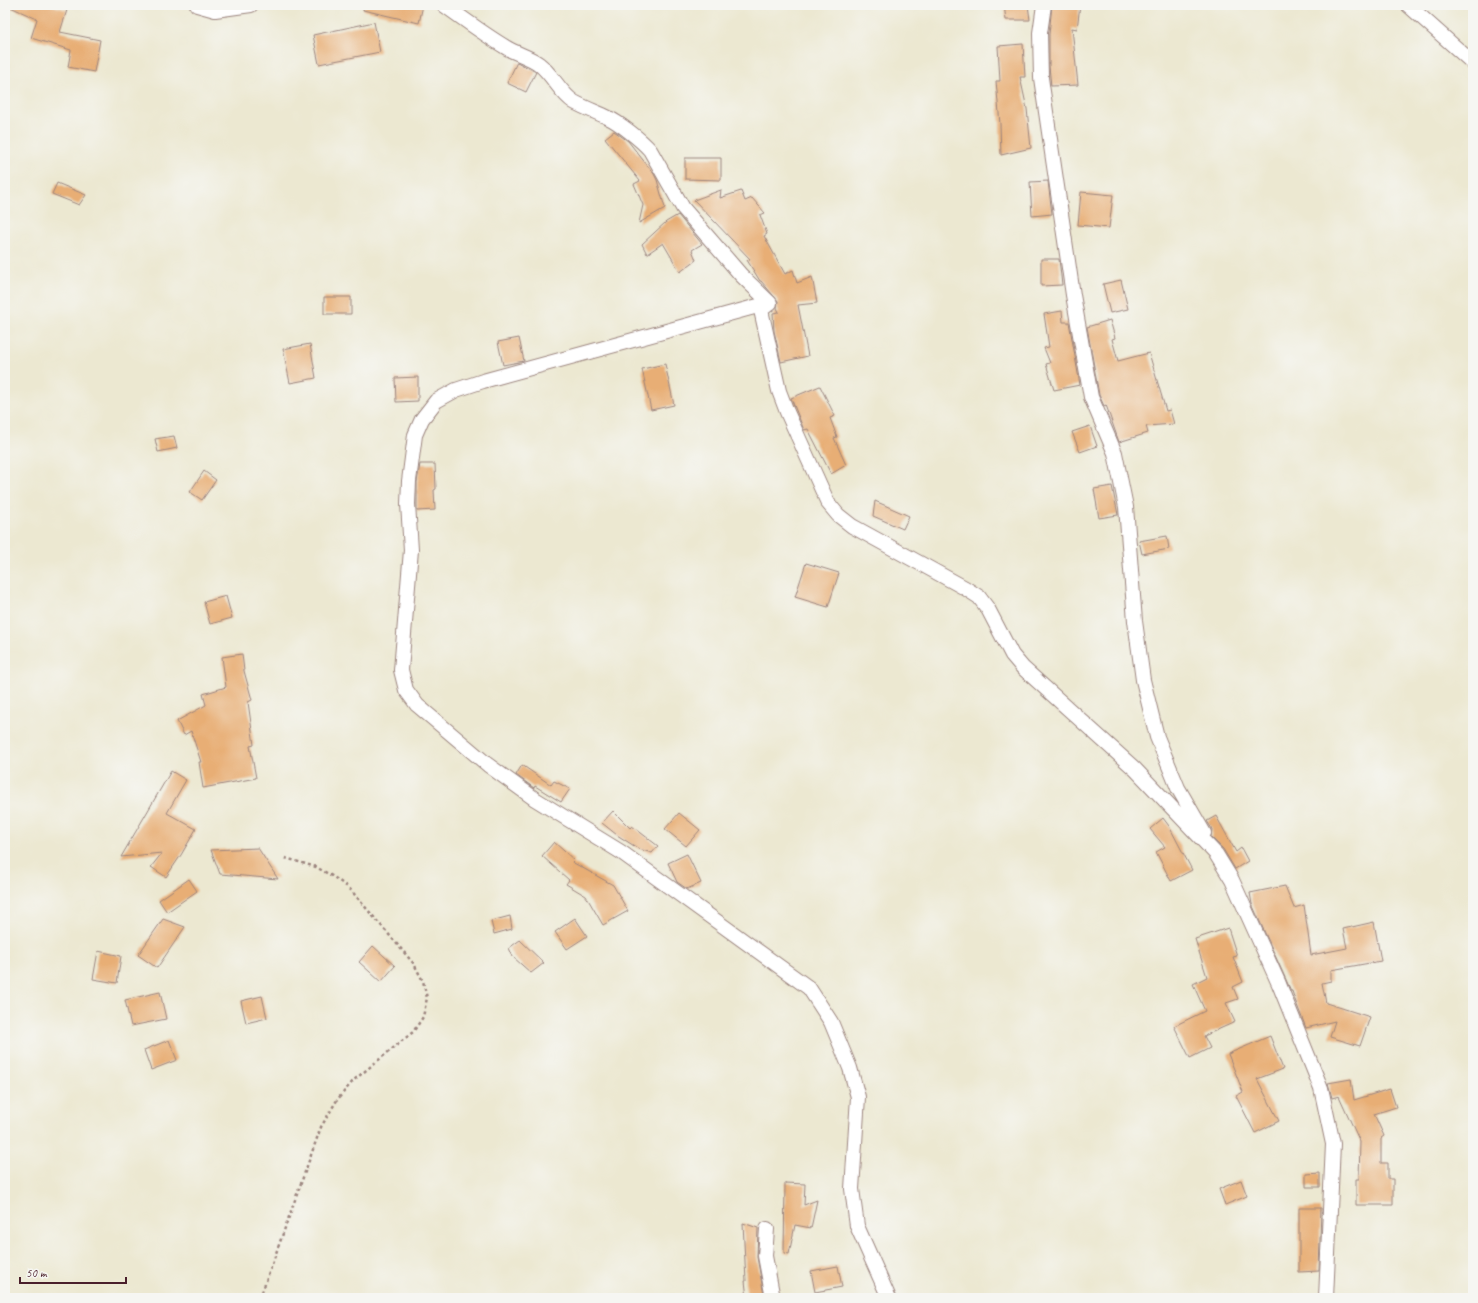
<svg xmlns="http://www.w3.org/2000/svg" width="1478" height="1303" viewBox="0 0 1478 1303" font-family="Caveat,sans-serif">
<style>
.building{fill:#e8ae75}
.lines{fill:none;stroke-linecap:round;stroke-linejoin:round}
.minor-casing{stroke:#9b847e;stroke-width:16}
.path{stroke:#9b847e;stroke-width:2.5;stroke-dasharray:3 3;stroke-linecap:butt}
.minor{stroke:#fff;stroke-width:14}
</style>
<rect width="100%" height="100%" fill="#f6f6f2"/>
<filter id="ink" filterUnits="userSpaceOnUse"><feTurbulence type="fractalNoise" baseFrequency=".025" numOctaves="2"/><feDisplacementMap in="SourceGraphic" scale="8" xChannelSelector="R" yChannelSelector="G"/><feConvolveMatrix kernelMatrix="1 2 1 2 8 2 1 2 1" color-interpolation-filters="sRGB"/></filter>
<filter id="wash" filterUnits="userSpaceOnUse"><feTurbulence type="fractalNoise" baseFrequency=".012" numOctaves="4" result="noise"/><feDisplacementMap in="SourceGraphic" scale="16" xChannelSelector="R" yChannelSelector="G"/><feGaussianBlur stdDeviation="0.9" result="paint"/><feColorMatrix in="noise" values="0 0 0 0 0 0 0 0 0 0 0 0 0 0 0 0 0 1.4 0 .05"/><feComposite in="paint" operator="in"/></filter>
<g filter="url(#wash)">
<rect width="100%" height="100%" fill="#ece8d1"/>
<g id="blocks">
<path class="building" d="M6,5H51L67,10L60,32L100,40L94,72L68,67L71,50L31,38L37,19Z
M364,5H423L419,23L363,10Z
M1004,5H1028L1030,20H1006Z
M1052,5H1080L1077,29L1072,28L1078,85L1051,86L1049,66V34Z
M374,22L380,52L319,64L313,35Z
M1023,44L1025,77H1020L1027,109L1031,148L1001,155L1000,124L996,81H1000L998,46Z
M517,62L536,72L526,92L507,83Z
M614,131L628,141L654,174L657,180L665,208L639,223L643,205L634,184L640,181L605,138Z
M685,158H721V180L685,179Z
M1048,181L1052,214L1032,216L1030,182Z
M57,183L86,195L79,205L52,194Z
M721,190L720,198L741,191L745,201L752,198L765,213L760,215L767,234L764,236L785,274L793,270L797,283L812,277L817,303L798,305L808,356L781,362L774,331L773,313L779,312L777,308L778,301L761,281H760L747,260L750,259L694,200Z
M1081,192L1113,195L1109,228L1078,225Z
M678,215L702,244L692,250L696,260L680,272L663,243L647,254L642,244L666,222Z
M1041,259H1059L1062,285L1041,286Z
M1121,280L1128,309L1110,313L1103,284Z
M324,297H351V314H324Z
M1062,311L1063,322H1069L1080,385L1054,390L1046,364L1050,363L1044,348L1049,347L1044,314Z
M1110,320L1115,338L1112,339L1118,361L1149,353L1166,411L1170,410L1174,424L1146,426L1148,433L1119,442L1106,405L1104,406L1099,395L1087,327Z
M519,338L524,361L503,365L498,342Z
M310,344L316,378L290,383L283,349Z
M665,364L674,405L651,410L642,369Z
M418,377V401L396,402L395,378Z
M820,386L835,416L830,418L837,437L834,438L846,465L831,474L808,429L804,430L791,398Z
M1090,426L1097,446L1080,452L1072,432Z
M174,436L177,448L158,452L155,439Z
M420,464H435L436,489L434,490L435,510L417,511V482Z
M204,471L216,480L202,500L190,492Z
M1112,486L1118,515L1099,518L1094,489Z
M875,501L909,516L903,529L873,516Z
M1167,536L1169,549L1142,554L1139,541Z
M806,563L839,573L828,607L795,597Z
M226,596L232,618L210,624L204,602Z
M242,654L244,671L252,700L248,702L254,745L250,746L256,778L203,788L199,762H201L191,731L184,735L177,721L206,705L203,694L226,687L222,657Z
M522,765L551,785L554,781L570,789L561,802L535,786L534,788L516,775Z
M171,771L186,780L167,813L196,829L181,855L166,877L151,867L162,853L121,857Z
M613,811L630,828L632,826L658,846L652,853L639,849L617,835L602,823Z
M679,813L700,830L686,846L665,829Z
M1216,816L1236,852L1241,848L1248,861L1235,869L1223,849L1211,837L1212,829L1207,821Z
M1163,818L1169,826L1192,870L1171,881L1156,852L1165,847L1150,829Z
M554,842L574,860L572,862L613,885L628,911L603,925L586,896L566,884L569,880L542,856Z
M258,848L278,879L220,874L211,850Z
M687,854L701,883L687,889L677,882L668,863Z
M189,879L197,891L167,912L159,900Z
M1285,886L1294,908L1304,905L1311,955L1347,948L1343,929L1374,922L1381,961L1331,970V981L1322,983L1326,1003L1370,1017L1360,1046L1330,1037L1335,1021L1306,1028L1295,1000L1292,991H1291L1252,904L1250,893Z
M510,916L512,929L494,934L491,921Z
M575,918L587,936L567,949L555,932Z
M163,919L185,927L157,968L138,955Z
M1228,928L1237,956L1233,957L1243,982L1233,987L1238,999L1226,1003L1235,1022L1204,1036L1210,1048L1190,1058L1174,1026L1205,1011L1193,984L1207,977L1195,939Z
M520,940L544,963L531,973L513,957L509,948Z
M373,946L395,966L381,982L359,962Z
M98,951L121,956L117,983L93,979Z
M160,992L166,1019L131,1026L125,1000Z
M262,996L267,1018L246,1023L241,1001Z
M1270,1036L1283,1069L1257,1079L1279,1121L1255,1133L1236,1096L1243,1092L1228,1054Z
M169,1040L177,1060L151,1070L144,1050Z
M1351,1079L1354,1100L1390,1089L1396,1107L1374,1114L1384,1136L1381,1138V1163H1388V1179H1393V1205H1356V1179H1359L1360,1142L1339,1096L1332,1098L1328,1083Z
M1320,1173V1187H1306V1174Z
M1241,1180L1247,1196L1225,1205L1219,1189Z
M785,1183L805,1184L804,1205L817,1200L811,1228L795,1225L789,1254L784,1253Z
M1299,1208H1321L1319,1271L1299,1272Z
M743,1223L758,1228L757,1257L764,1295L758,1298H747L745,1281H746Z
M838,1266L842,1287L815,1292L811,1271Z"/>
</g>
</g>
<g filter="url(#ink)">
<use href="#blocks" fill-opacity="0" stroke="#9b847e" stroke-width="1"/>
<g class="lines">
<g class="minor-casing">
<path id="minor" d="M197,5L215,10L251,5
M444,5C465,20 485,35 507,48C517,54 530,57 539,64C553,75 560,93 574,102C585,108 596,112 607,117C620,123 641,140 650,150L683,208L741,275L770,303L761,310L779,391L787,412L828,503L838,515L852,526L965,588L979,597L988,609L1012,655L1023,668L1135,769L1216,854L1232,880L1279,984L1321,1088L1333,1144L1326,1298
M1044,5L1040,33L1041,78L1073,295L1091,397L1115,453L1126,507L1135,621L1143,680L1157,737L1178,788L1204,833
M1408,5L1473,63
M769,303L483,381L456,390L436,401L422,419L415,435L409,481L408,504L411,550L401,670L406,690L417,705L488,765L535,799L621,852L809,988L831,1022L850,1068L858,1097L852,1189L857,1226L889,1298
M767,1229L765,1256L772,1293L774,1298"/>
</g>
<path class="path" d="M260,1298L321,1127L337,1100L354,1080L413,1032L423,1017L427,998L423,981L414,964L349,888L332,876L316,867L282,857"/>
<use href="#minor" class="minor"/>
</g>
</g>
<rect width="1478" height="1303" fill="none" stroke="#f6f6f2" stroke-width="20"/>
<path d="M20 1277v6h106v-6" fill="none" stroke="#4a1f2b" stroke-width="2"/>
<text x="26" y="1277" font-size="12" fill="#4a1f2b" stroke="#f6f6f2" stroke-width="3" paint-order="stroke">50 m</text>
</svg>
